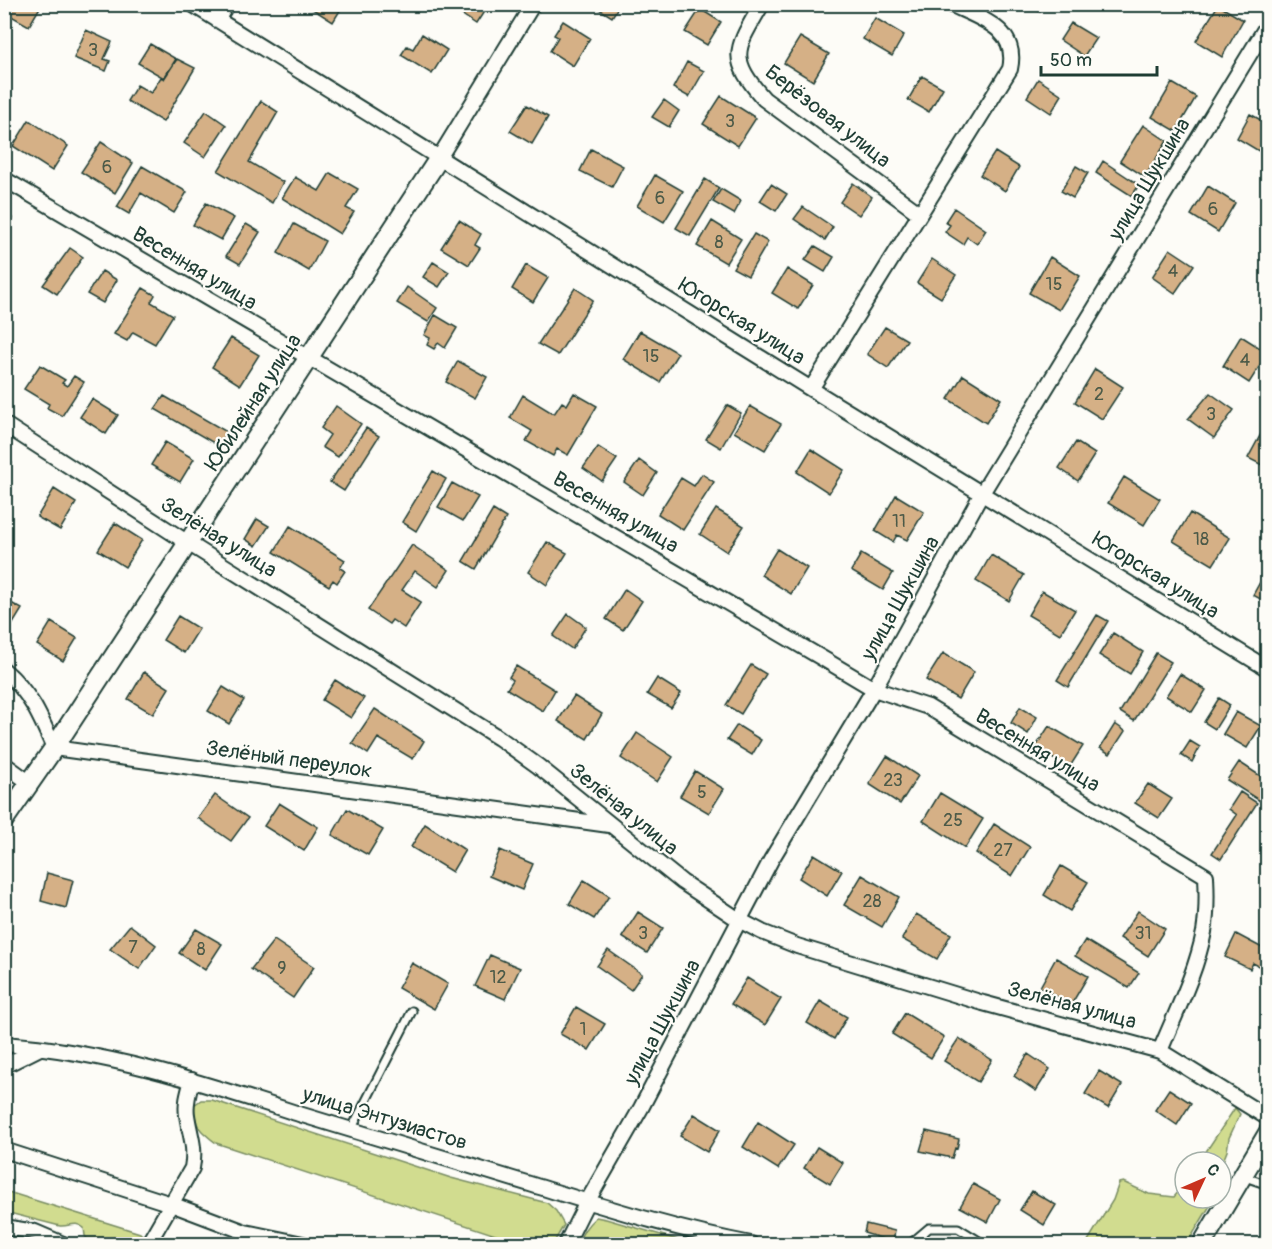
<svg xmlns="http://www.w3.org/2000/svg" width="1272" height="1249" viewBox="0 0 1272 1249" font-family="Pangolin,sans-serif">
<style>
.green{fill:#d1dc8f;stroke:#788c62;stroke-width:1.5}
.building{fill:#d5b086;stroke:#1f3d34;stroke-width:1.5}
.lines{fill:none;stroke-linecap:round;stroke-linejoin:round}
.lane-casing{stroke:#1f3d34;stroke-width:11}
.street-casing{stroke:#1f3d34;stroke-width:18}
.secondary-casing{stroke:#1f3d34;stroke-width:22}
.lane{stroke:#fdfcf7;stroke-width:7}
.street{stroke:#fdfcf7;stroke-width:14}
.secondary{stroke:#fdfcf7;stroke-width:18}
.labels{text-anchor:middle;stroke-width:4.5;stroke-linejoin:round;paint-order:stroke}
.number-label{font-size:18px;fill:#4c5a48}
.street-label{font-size:21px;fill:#1f3d34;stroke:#fdfcf7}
</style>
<rect width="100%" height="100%" fill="#fdfcf7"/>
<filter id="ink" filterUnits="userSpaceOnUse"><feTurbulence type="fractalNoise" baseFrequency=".0167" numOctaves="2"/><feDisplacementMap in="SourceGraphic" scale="12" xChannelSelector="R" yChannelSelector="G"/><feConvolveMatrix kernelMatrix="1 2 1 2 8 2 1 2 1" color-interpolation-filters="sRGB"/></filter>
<g filter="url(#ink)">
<path class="green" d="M201,1100H212L451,1178L547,1203L556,1211L564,1225L553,1244H523L216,1143C199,1130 195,1127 194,1105Z
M1235,1108L1240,1114L1229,1138L1227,1151L1221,1166V1162H1199Z
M1123,1182L1149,1194L1174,1197L1185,1184V1198L1214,1199L1187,1244H1086L1113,1200L1119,1183Z
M5,1191L140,1233L143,1236L140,1244H91L85,1236L84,1228C75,1220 70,1227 60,1226L5,1212Z
M596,1217L606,1219L692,1244H578C581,1233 587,1225 596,1217Z"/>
<path class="building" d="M7,4H42L29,26L4,12Z
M313,4H344L333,22L311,8Z
M450,4H489L476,24L449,6Z
M591,4H620L612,17Z
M1026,4H1044L1040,12Z
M1218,5L1243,20L1222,57L1196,41Z
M700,9L721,22L707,45L685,32Z
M875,18L904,35L892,56L863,39Z
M563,21L590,38L573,66L550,51L558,37L554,35Z
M1071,23L1096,38L1084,56L1060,40Z
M86,30L112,42L104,59L110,61L106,71L74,58Z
M422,34L447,50L432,74L401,55L407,46L413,49Z
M800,37L829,54L813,81L784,63Z
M150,44L176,59L164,78L138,63Z
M177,59L195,68L163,122L127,101L137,85L151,93L161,77L164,79Z
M687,62L704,71L689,97L673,88Z
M922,76L943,88L929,112L908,100Z
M1038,79L1062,95L1051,113L1027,97Z
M1172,83L1196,97L1176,131L1152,117Z
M721,96L756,118L738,146L703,124Z
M664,100L679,111L669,127L652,117Z
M261,101L278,112L249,162L283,182L272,203L218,171Z
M527,105L548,117L532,144L510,131Z
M206,111L226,125L205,157L184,143Z
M1250,114L1268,124V143L1262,153L1237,138Z
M29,120L68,146L52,171L13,146Z
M1143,125L1167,141L1145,177L1120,161Z
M101,142L133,163L115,193L81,172Z
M591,149L623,166L612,187L580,171Z
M995,152L1019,167L1005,191L980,175Z
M1103,161L1139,185L1132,196L1096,173Z
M142,166L187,192L174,213L141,193L129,214L117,207Z
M1076,166L1088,173L1073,198L1061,191Z
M330,173L358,189L346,208L354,212L340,234L282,198L295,177L319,191Z
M655,175L683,191L664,222L637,206Z
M705,179L719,188L690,236L676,228Z
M853,183L872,197L859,215L840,202Z
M771,184L787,194L776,211L760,201Z
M1208,186L1235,203L1218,232L1191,215Z
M721,189L741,201L734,214L713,202Z
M206,203L234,218L221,240L193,225Z
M803,207L833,227L825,240L794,219Z
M954,208L986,230L977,244L967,237L963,244L945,232L950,225L945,222Z
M4,212L12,218L4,231Z
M459,220L481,234L475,245L480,248L469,265L441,248Z
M712,221L741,239L726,263L697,246Z
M246,224L260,232L240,264L226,256Z
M294,224L325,241L309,271L278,253Z
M754,234L768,242L748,276L733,268Z
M815,246L834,257L825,272L805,260Z
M70,248L83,257L57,294L43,285Z
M1170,249L1194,265L1175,293L1152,277Z
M1050,257L1080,276L1059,310L1029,293Z
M932,259L956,275L941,298L917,283Z
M433,262L449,272L439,287L423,277Z
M526,265L548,278L533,302L512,289Z
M787,269L813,285L798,309L772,293Z
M102,271L117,280L103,303L87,294Z
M407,287L437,308L428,322L397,303Z
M143,288L155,295L151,302L173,315L155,344L133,332L127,341L114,334Z
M575,288L593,300L558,355L538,344Z
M435,315L457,328L445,348L438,343L434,349L427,345L430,338L424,335Z
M885,327L907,340L888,368L867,354Z
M640,331L678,353L660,382L623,359Z
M1241,336L1268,353L1249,383L1223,366Z
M231,338L259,355L240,385L212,367Z
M458,361L487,377L475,398L446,382Z
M40,365L65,380L62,383L67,386L74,376L84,382L62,416L47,408L49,404L24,389Z
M1095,369L1123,387L1102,419L1075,402Z
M963,375L1001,399L986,423L948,399Z
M574,393L597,406L568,455L557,449L553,456L526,441L532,431L510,418L523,395L554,414L562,402L567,405Z
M1210,393L1234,410L1214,438L1188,419Z
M164,396L227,432L219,446L155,409Z
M92,399L118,415L106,434L80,417Z
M727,405L741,413L721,448L706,439Z
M336,406L361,424L338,457L322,447L330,435L321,428Z
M750,406L781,424L765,450L734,432Z
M366,428L379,436L344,491L330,482Z
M1262,432L1268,435V468L1248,458Z
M165,442L194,459L180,482L151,465Z
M1076,442L1095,454L1078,481L1059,468Z
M598,447L617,459L602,481L583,468Z
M811,449L844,470L829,493L797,472Z
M4,458L12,463L4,476Z
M639,460L657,473L643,495L624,482Z
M433,471L446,479L416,531L402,522Z
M702,474L714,482L683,530L658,514L681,478L694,486Z
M1124,477L1160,499L1144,525L1108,503Z
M452,483L478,497L463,521L438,507Z
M54,489L76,503L60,530L37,517Z
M896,495L924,512L907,540L897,535L893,542L875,531Z
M716,509L744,526L727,552L700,534Z
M493,510L506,518L476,569L463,561Z
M1190,513L1230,538L1213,565L1173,541Z
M257,519L269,526L256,546L245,539Z
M115,523L142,540L125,567L98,550Z
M290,526L345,560L340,568L345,571L337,583L333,580L329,586L274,552Z
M547,542L567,553L547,585L528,572Z
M412,545L449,570L438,587L415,571L402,590L421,602L404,628L392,620L389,624L368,610Z
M777,549L807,568L791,594L761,575Z
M861,554L893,573L883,590L851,571Z
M991,555L1024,575L1009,601L976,581Z
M1265,573L1268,574V603L1253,595Z
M625,589L642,601L623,630L606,619Z
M1042,591L1075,610L1060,634L1028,615Z
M4,599L22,609L8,632L4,629Z
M568,614L586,627L572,649L553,636Z
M1097,615L1108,621L1068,687L1057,680Z
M178,616L199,629L184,653L163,640Z
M51,622L77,638L63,661L37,645Z
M1113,633L1143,652L1130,674L1099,655Z
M943,653L974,672L958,699L926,680Z
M1156,653L1171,662L1134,721L1120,712Z
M751,665L766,674L741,714L726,705Z
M516,666L555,690L543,711L507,689L513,680L509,677Z
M144,672L169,688L153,714L128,699Z
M1180,674L1206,690L1192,712L1166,696Z
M657,678L681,693L671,708L647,694Z
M335,680L364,698L351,718L322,700Z
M223,687L244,700L229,724L208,711Z
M574,696L602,714L587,739L558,721Z
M1219,698L1230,705L1215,729L1204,722Z
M1020,707L1037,717L1028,734L1011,723Z
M375,709L424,741L413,759L378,738L368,754L352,743Z
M1236,712L1261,726L1247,748L1223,734Z
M1115,724L1125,731L1110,754L1100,748Z
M737,725L761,740L752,755L727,740Z
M1049,726L1083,746L1069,768L1035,748Z
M637,733L673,757L657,782L621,758Z
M1190,741L1200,747L1192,762L1181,755Z
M887,756L918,776L900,804L869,784Z
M1239,762L1268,781V790L1260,801L1227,780Z
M695,771L724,789L709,813L680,796Z
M1148,784L1172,799L1159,818L1135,803Z
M1240,792L1257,803L1221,859L1212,853L1237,815L1229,809Z
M940,793L983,819L965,848L923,821Z
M215,795L248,818L231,841L198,818Z
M279,803L318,827L304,851L264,826Z
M347,809L383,830L368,855L332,835Z
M425,824L465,850L452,872L411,847Z
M994,824L1030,847L1012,876L976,853Z
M500,850L533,864L522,890L489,876Z
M814,854L842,871L827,896L799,878Z
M1061,866L1088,882L1070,911L1044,895Z
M47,873L73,880L66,908L41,901Z
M862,875L899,897L882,927L844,905Z
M584,880L609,896L594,919L569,904Z
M1138,911L1165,929L1148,956L1120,938Z
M638,912L663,928L647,953L622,937Z
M916,914L951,934L937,959L902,939Z
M130,925L156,945L139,969L110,949Z
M196,929L222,944L205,970L179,953Z
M1236,934L1268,951V971L1253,963L1250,969L1225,957Z
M274,940L314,967L293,998L251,969Z
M1085,940L1139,973L1129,988L1075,956Z
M608,950L642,974L631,990L597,966Z
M490,955L520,968L505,999L475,986Z
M1056,958L1088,976L1071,1005L1040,987Z
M412,963L448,984L434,1009L398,988Z
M747,978L781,999L765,1025L731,1004Z
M820,1001L847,1017L834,1039L807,1023Z
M576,1007L605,1024L589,1050L560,1034Z
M905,1013L944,1037L931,1058L892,1034Z
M959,1038L992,1060L978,1082L944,1061Z
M1028,1054L1050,1069L1036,1091L1014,1076Z
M1099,1071L1122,1085L1108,1108L1085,1094Z
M1169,1089L1191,1103L1177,1125L1155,1110Z
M694,1114L720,1130L707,1152L680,1136Z
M758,1122L794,1145L778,1169L743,1147Z
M926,1131L959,1139L957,1149L955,1148L952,1158L920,1151Z
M817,1147L843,1163L830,1184L804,1168Z
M973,1184L1000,1199L988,1222L960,1207Z
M1032,1191L1056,1205L1044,1225L1020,1210Z
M866,1224L895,1231L893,1242L864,1233Z"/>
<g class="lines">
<g class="lane-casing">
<path id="lane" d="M351,1130L412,1011
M1245,1177L1268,1185
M910,1244L929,1228H958L984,1244"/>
</g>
<g class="street-casing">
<path id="street" d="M192,4L811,389L1268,669
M762,4C736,49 727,57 764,99L920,214
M217,20L227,4
M439,158L533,4
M4,179C293,350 585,517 874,689L928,707L1206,876C1207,895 1207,914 1204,932C1196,973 1176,1012 1160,1051
M811,389L1010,69C1019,28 979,18 950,4
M4,424L188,543L499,738L538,766L682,882L739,920L762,932L797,946L983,1003L1160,1051L1268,1118
M4,670C30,692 41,718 54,748L609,825
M4,764L30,783
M4,1044C105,1051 203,1083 299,1114C377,1138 455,1161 533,1185C605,1207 677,1230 751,1244
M4,1066L40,1048
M4,1150L171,1204L245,1232L303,1244
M4,1227L35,1232L63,1244
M148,1244L192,1168C196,1146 190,1136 187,1115C185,1103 189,1091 192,1080
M566,1244L587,1202L641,1108L771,860L874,689L982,493L1268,24"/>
</g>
<g class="secondary-casing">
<path id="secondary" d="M4,820L54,748L439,158
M1202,1244L1268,1133"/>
</g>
<use href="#lane" class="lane"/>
<use href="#street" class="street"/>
<use href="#secondary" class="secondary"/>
</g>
</g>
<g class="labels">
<g class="number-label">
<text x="93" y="56">3</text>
<text x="730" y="127">3</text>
<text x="107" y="173">6</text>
<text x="660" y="204">6</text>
<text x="1213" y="215">6</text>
<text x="719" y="248">8</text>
<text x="1173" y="277">4</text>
<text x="1054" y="290">15</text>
<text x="651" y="362">15</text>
<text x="1245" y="366">4</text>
<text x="1099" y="400">2</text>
<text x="1211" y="420">3</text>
<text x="899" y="527">11</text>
<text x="1201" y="545">18</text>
<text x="893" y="786">23</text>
<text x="702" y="798">5</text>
<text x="953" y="826">25</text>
<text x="1003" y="856">27</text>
<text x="872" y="907">28</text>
<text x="643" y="939">3</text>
<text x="1143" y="939">31</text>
<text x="133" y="953">7</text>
<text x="201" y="955">8</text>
<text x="282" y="974">9</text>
<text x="498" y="983">12</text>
<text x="583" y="1035">1</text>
</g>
<g class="street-label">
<text transform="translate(828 116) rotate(38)" y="7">Берёзовая улица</text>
<text transform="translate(1149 179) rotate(-59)" y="7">улица Шукшина</text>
<text transform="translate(195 268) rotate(31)" y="7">Весенняя улица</text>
<text transform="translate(742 321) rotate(32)" y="7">Югорская улица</text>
<text transform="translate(253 402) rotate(-57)" y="7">Юбилейная улица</text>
<text transform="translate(616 512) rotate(30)" y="7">Весенняя улица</text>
<text transform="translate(219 537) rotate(32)" y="7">Зелёная улица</text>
<text transform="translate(1156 575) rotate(32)" y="7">Югорская улица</text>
<text transform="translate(900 598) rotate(-61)" y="7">улица Шукшина</text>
<text transform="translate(1038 750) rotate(31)" y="7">Весенняя улица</text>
<text transform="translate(289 759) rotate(8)" y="7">Зелёный переулок</text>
<text transform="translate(624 809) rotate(39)" y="7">Зелёная улица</text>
<text transform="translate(1072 1005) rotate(15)" y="7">Зелёная улица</text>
<text transform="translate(662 1022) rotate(-62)" y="7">улица Шукшина</text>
<text transform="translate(385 1118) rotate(17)" y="7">улица Энтузиастов</text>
</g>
</g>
<rect width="1272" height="1249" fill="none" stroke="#fdfcf7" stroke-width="24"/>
<rect x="12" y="12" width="1248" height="1225" fill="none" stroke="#1f3d34" stroke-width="2" filter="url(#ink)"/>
<g transform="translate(1203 1180) rotate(46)"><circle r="28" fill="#fdfcf7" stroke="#a4b0a9" stroke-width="1.5"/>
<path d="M0-4.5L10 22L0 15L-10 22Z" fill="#c8321e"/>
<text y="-9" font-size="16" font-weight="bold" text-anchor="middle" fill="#1f3d34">С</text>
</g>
<path d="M1041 66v9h116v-9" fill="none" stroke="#1f3d34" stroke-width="3"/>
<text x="1050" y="66" font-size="18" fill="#1f3d34" stroke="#fdfcf7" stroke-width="4.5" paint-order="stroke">50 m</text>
</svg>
